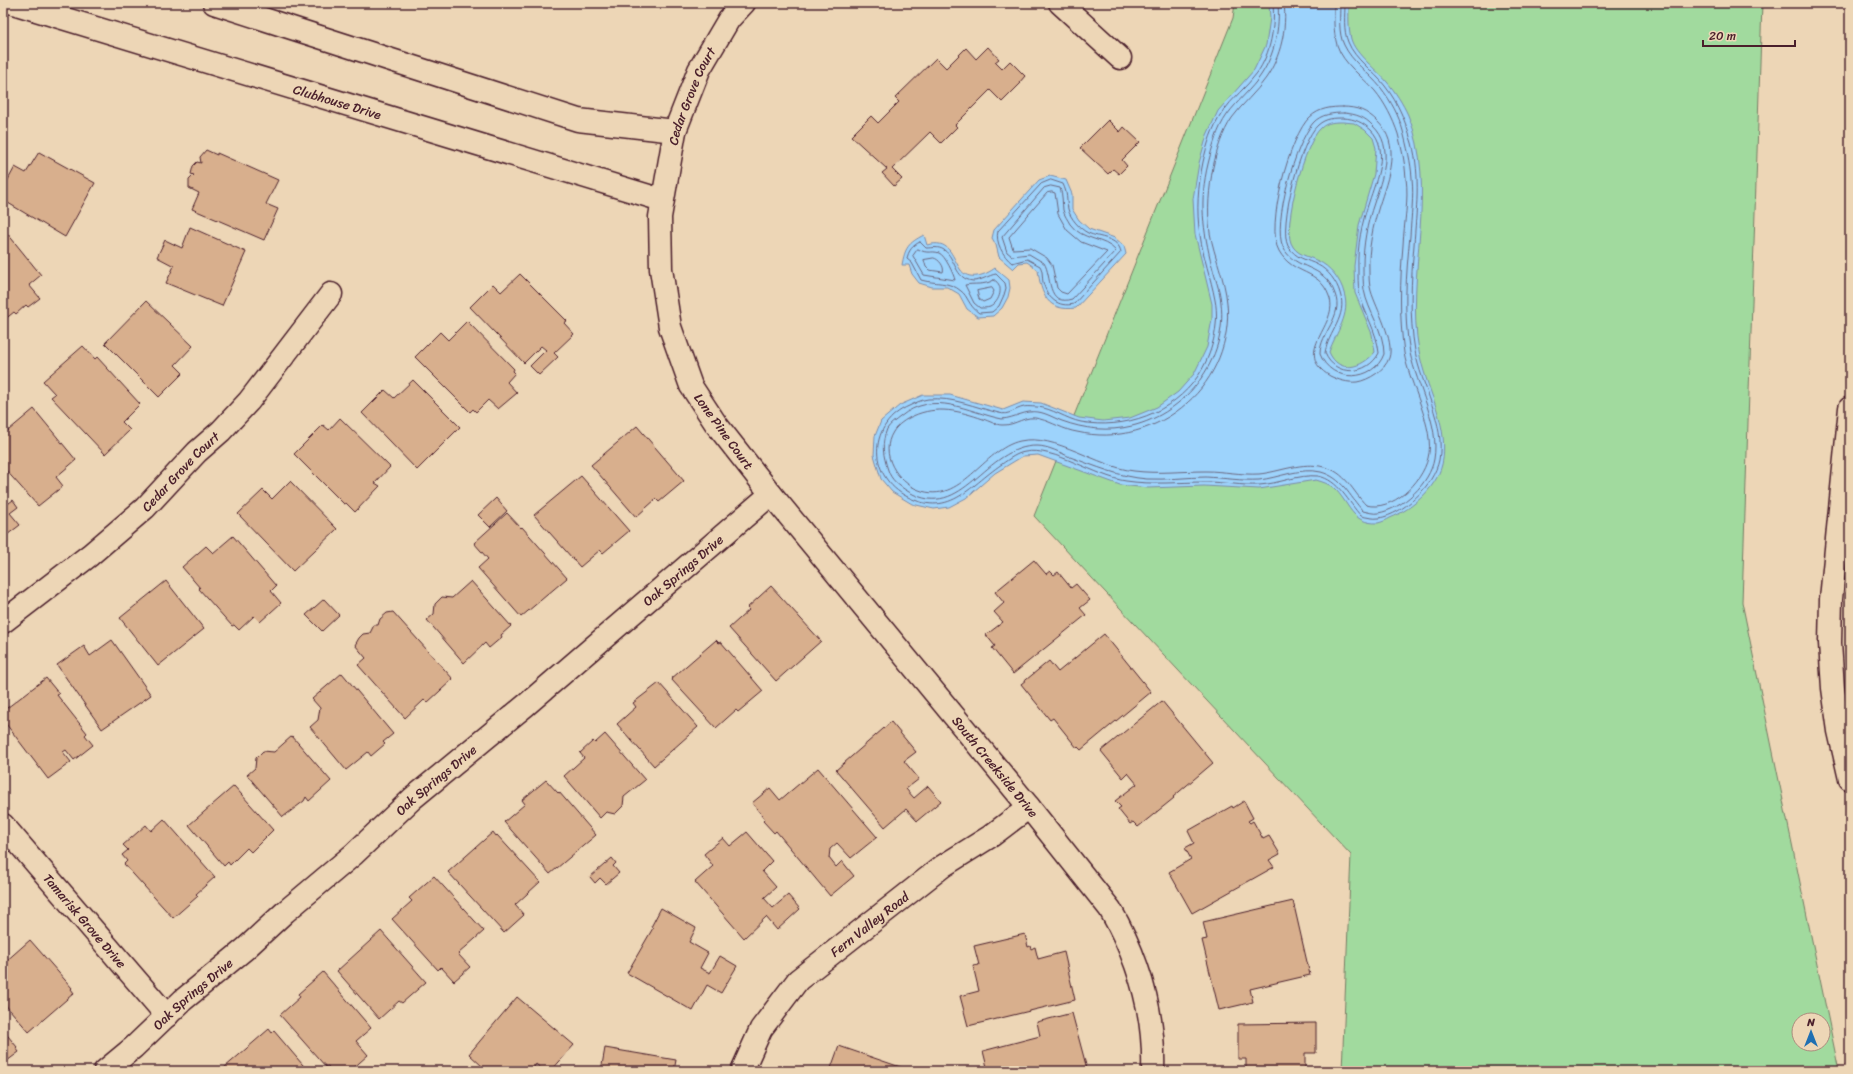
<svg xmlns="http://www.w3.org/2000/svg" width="1853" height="1074" viewBox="0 0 1853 1074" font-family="Sriracha,sans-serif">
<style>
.green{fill:#a1da9e;stroke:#767c64;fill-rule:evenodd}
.water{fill:#9dd3fc;stroke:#7c8ba8;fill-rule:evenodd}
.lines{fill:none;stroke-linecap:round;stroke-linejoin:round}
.shore{stroke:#6b677f;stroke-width:1}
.building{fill:#d8af8d;stroke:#4a1f2b}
.minor-casing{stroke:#4a1f2b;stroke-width:25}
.tertiary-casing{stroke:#4a1f2b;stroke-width:25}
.minor{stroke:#edd6b6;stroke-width:22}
.tertiary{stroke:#edd6b6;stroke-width:22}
.labels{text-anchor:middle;stroke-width:3.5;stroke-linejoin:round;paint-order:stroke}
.street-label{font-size:13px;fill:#4a1f2b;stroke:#edd6b6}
</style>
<rect width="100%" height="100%" fill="#edd6b6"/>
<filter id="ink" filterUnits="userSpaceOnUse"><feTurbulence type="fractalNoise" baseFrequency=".025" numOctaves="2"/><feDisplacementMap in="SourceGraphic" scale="8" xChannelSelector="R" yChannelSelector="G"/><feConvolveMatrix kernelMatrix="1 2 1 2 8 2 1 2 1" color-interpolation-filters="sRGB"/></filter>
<g filter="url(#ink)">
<path class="green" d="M1235,3H1762L1742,602L1839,1071H1342L1351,855L1034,516L1233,18ZM1799,1020H1823V1044H1799Z"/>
<path class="water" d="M1269,3H1349C1349,15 1348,27 1351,39C1355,54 1377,70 1387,82C1395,91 1403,104 1408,115C1439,188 1405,274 1419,351C1425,387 1448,421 1443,459C1440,485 1413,509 1390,518C1387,520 1382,522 1378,523C1351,524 1350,503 1334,488C1329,484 1323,482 1316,480L1259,489L1204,486L1148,488L1120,485L1038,455L1023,456L995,473L966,498L949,507L934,509L912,504L892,492L881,479L874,455L875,436L881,421L900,405L923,395H950L1003,410L1023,402L1041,403L1079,418L1103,421L1130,418L1157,407L1178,392L1194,374L1207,347L1212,319V304L1195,234L1193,199L1199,163L1207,135L1218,111L1254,70L1266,45L1270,18ZM1343,122L1354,123L1365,130L1373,138L1376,148L1374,174L1359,225L1354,266L1355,293L1372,334L1375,352C1362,368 1339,375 1329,352C1336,332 1351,315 1344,293C1341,280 1330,266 1318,261C1308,256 1296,255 1291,243C1283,225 1305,141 1321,128C1327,122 1335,122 1343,122Z
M1050,176L1066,180L1072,194V209L1079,220L1089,229L1115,238L1124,246L1126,254L1076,308C1047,312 1041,294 1038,270L1027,262L1019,263L1013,269L999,257L996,245L992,238L994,230L1039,180Z
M924,235L927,245C949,239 951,254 960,269C968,282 986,275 995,268L1009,280L1010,288L1008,297L1002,308L993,316L978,317L967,309L959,294L947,287H932L919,283L912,274L909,265H902C905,248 908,243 924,235Z"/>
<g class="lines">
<path class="shore" d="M1273,3C1275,27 1271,53 1257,73C1247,87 1232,98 1222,113C1212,128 1207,145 1203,162C1198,186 1196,211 1200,235C1203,257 1211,278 1215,300C1220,324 1212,355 1198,376C1173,413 1124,430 1081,422C1066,419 1052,408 1037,407C1036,407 1024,406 1024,407C1014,409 1009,416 999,413C974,407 954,397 928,399C921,400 915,403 909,406C869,423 867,473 904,495C949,520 968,487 1002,464C1009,459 1017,453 1025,452C1054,446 1096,477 1126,481C1153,485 1179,482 1206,482C1223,482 1242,486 1259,485C1278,484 1299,474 1318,476C1339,480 1348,502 1361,516C1366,517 1374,519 1379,518C1404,514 1434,485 1439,460C1446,424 1421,385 1415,351C1409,316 1411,280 1414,245C1416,211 1421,177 1412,143C1405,121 1399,104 1385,86C1374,71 1355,60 1348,42C1343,30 1345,15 1345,3
M1278,3C1280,28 1275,54 1261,75C1252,89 1237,101 1227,115C1217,129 1212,148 1208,164C1199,201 1203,230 1212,266C1215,278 1220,290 1221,303C1228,359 1186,413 1132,426C1108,432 1084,429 1062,421C1054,418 1046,413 1038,412C1025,410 1015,418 1002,419C967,412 934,389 900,417C895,421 890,424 887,429C881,444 883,455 888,470C891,480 899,486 909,492C963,523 985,445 1037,446C1048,446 1061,453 1070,457C1095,466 1120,477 1147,479C1167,480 1187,477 1206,477C1224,478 1242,481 1259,480C1278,478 1301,467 1321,472C1343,478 1349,496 1363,511C1368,512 1374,514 1378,513C1403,509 1430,483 1434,459C1440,425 1417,386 1410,353C1403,315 1406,274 1410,236C1411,217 1414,197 1412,178C1411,162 1407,147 1403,131C1399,116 1391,101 1381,88C1369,73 1352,62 1344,45C1338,33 1340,16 1340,3
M1284,3C1287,29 1281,56 1266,78C1256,93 1242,104 1232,118C1222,133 1217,150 1213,167C1209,189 1207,210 1210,233C1214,256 1225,279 1227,303C1231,340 1215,379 1187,403C1157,430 1116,441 1077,432C1064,430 1052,422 1040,419C1025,414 1016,426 1002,425C996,425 989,421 983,419C960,411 937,405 913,416C906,419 897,425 893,432C879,454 897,482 919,490C961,506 983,449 1020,441C1055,433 1098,467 1134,471C1158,474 1182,471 1206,471C1223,471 1241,475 1259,474C1280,472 1302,461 1324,467C1346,472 1352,491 1366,505C1392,512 1422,483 1428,458C1436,429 1409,383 1404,353C1399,317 1400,281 1403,245C1404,223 1409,200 1406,178C1405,163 1402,149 1398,134C1393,119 1385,103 1375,91C1363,77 1343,64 1337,45C1333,31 1334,17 1334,3
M1343,107C1357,107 1367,111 1377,121C1402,145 1388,178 1379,206C1373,226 1368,249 1369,271C1369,277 1369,285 1371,291C1376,308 1395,341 1389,358C1385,370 1369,380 1357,382C1348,383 1338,380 1330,376C1290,352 1341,324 1329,296C1319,268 1293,276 1279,251C1265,228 1290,134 1310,117C1320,108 1331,107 1343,107Z
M1344,113C1356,114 1365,117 1373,126C1395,147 1382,178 1374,203C1367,223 1363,245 1363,266C1363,274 1363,283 1364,290C1368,312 1384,330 1384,354C1374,382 1331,384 1320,354C1320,332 1344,317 1335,294C1324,262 1295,272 1283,247C1272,224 1296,142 1313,123C1321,114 1333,113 1344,113Z
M1344,118C1355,119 1362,122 1371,130C1390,150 1376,180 1369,202C1362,222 1357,246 1358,268C1358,276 1358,285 1359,292C1364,313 1377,331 1379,353C1368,375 1335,378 1325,353C1328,332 1348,317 1340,293C1337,282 1328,270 1318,265C1306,259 1296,259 1288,246C1278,227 1301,139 1318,125C1326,118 1334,118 1344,118Z
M1051,180L1063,184C1068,195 1066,198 1068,209C1070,218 1080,229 1088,233C1099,238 1118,237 1121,252L1074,304C1058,308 1047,298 1043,282C1042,277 1043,271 1040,266L1027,259L1012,263C1003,256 995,242 998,231L1041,184Z
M1051,186L1060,188C1063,196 1062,202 1063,210C1064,215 1068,220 1070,224C1082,241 1104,237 1116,251L1072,299C1046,307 1052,275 1044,263L1029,254L1012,256L1007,252L1002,237L1044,188Z
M1052,192L1055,193L1058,214L1067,230L1081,242L1107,252L1067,294L1061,292L1057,288L1052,265L1047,258L1030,248L1013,249L1009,237L1047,193Z
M920,242L926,248C932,248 938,246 944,250C956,258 954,279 973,281C981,281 989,275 996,274L1005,283L1006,288L1004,295L999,306L992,312L979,313C968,305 968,296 961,291C950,281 934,284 921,280L912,263L907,259C908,251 913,245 920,242Z
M918,249C928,255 931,250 939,253C945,255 954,275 955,280L924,275L913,256Z
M934,258C939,259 945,267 943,272L929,270L926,267L924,260Z
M994,280C1005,285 1000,302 990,307C987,308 983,308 980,308L974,303L965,285C974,283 984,286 994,280Z
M992,288L994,291L990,299L983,302L979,299L977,291Z"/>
</g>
<path class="building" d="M988,47L999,59L995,62L1002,69L1010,61L1025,76L1019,83L1020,84L1002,102L990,90L955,125L957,127L941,143L930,132L892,169L902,179L894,186L882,173L887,169L851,136L871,116L878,123L899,102L895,98L936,58L946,68L966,48L976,59Z
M1108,120L1120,132L1124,127L1140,142L1122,160L1127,166L1119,174L1113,169L1108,174L1080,148Z
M206,150L217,155V153L278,180L266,204L278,209L264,240L192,209L199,193L189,188V180L194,175L191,174L193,166L197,162L201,163L200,157Z
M39,152L95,183L65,237L3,200V189L15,167L26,173Z
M190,227L246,252L222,306L166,283L174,266L157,257L165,240L182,248Z
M3,228L41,275L29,285L40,298L28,307L26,305L16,314L14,312L4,320Z
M520,274L567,321L564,323L574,334L554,353L558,357L539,375L530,366L546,350L541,346L524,363L470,307L493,284L501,292Z
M146,301L193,346L175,365L183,373L159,397L105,343Z
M467,321L514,369L513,371L515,373L507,382L517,393L498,409L488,400L476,412L473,409L470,412L415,357L440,332L448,340Z
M83,346L95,359L97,357L140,404L122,422L130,430L105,454L51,397L55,394L43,381Z
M413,380L460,427L417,470L362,413L385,390L394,398Z
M34,409L76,460L56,477L63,486L38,506L3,467V435Z
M340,418L390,467L375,483L380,486L355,512L346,503L344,504L294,454L323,425L329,430Z
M637,426L684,481L659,502L656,499L636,517L591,465Z
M581,476L629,531L603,553L600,550L580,567L534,515Z
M290,481L337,529L293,571L238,514L263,490L272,499Z
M496,498L507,511L490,527L478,515Z
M13,500L18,507L10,513L20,525L3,538V503L5,506Z
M507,513L521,528L522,527L567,578L521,617L478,568L488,559L474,543Z
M233,536L276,586L271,591L281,603L260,622L254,616L239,630L234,625L232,626L199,589L200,588L182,567L206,546L213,553Z
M1034,560L1046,574L1050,571L1054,575L1058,572L1071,588L1076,584L1090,600L1080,608L1086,615L1013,674L992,648L995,646L986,635L1003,622L994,612L1004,603L995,592Z
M166,581L204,629L158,666L120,618Z
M471,581L511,626L501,635L502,637L489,648L485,643L464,663L427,620L434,614L435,604L442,597L452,598Z
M771,586L821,641L776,681L729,628L749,610L747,608Z
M324,599L339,615L322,631L306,615Z
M393,612L453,679L427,703L424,700L405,718L358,665L366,658L355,645L359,638L363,634L370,633L374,625H378L380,619L387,613Z
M1104,634L1151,692L1081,750L1078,747L1077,748L1053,718L1050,720L1021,684L1049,661L1058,672Z
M112,640L151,695L102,729L57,665L84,646L90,656Z
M716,640L719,643L721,642L763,691L738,712L736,710L716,728L671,679Z
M342,673L393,734L383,742L385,744L371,756L368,752L346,770L310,727L318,720L320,708L312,699Z
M46,678L59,694L57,695L87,733L85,735L93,745L74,760L66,750L63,752L71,762L48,779L3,720V711Z
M659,683L698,727L654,766L617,724L636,707L633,703Z
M1162,701L1213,763L1173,797L1174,798L1138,827L1133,822L1130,824L1118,809L1121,807L1115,801L1137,784L1128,773L1123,778L1101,751Z
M891,722L916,752L904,761L919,779L906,789L914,798L928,786L941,801L917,821L906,809L885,827L836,770Z
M605,734L645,780L624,797L623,806L615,814L606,812L600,818L564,776L584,758L580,753L593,741L595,743Z
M292,736L331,781L309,801L306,797L304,801L283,817L247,775L255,768L256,758L263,751L274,752Z
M818,768L877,837L851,858L837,843L830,849L829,858L836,867L842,861L854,876L830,896L776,831L774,833L763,821L765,819L752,803L770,788L780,800Z
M546,780L558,793L559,792L596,835L550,874L504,822L525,804L522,800Z
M234,786L273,830L251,852L247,848L230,865L228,862L224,866L189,825Z
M1244,801L1253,818L1248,821L1250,823L1253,821L1263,839L1269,836L1280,854L1269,860L1274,867L1192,913L1169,872L1191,859L1185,848L1194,843L1188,831L1232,806L1233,808Z
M164,819L215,877L196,894L198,896L173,918L124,864L127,861L122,855L128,850L123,845L146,825L151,831Z
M493,832L496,836L497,835L540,882L515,905L524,915L504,933L448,872Z
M747,832L772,861L762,871L776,887L764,898L773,908L788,895L800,909L777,930L766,917L744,938L695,882L713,866L704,854L723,838L730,846Z
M612,858L616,863L613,866L619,873L606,884L600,878L595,883L590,877Z
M434,876L484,931L458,954L470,967L454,981L441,967L438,970L392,919L412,901L409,898Z
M1293,901L1310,975L1250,989L1253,1002L1219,1010L1202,940L1207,939L1203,922Z
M661,908L696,928L689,942L708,953L700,968L710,973L720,956L737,966L721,993L707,985L693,1011L627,973L653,928L651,927Z
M381,931L426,982L402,1003L399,1001L379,1019L337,971Z
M1025,934L1028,947L1030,946L1031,949L1035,947L1038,959L1064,952L1075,1000L968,1026L960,996L979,991L973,966L979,965L974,946Z
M30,940L72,988L71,989L74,993L29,1032L3,1002V967L7,964L5,962Z
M323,972L371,1028L356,1041L368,1055L350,1071H332L328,1066L326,1067L280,1015L300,997L298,994Z
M517,997L574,1045L551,1071H544L536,1064L531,1071H511L510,1069L508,1071H483L481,1069L483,1067L469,1054Z
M1072,1013L1087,1069L1085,1071H988L983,1051L1040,1036L1037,1022Z
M1316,1023V1053H1305V1071H1246V1059H1238V1024Z
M269,1029L272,1033L274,1031L308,1071H227L224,1068Z
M3,1030L17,1047L16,1048L19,1052L3,1064Z
M839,1046L912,1071H830Z
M605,1048L676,1060L674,1071H601Z"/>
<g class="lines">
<g class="minor-casing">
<g id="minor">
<path d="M1060,3L1120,58"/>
<path id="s1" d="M771,494L1029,807L1110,909C1138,958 1155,1014 1153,1071"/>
<path id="s2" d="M3,622L90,555L145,508L197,452L221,431L249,401L331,294"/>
<path id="s3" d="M3,825L167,1016"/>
<path id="s4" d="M742,1071L761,1029L798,980L943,866L991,836L1029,807"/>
</g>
</g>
<g class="tertiary-casing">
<g id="tertiary">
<path id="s5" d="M13,3L662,200"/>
<path d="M214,3L578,120L675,131"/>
<path d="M1850,408L1831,599L1830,643L1833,688L1839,731L1850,779"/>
<path id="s6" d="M105,1071L134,1047L183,1000L245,949L285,912L354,854L413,798L526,705L771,494L716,424L691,386L670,327L661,269L660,217L675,131L699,70L729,19L744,3"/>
</g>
</g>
<use href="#minor" class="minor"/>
<use href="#tertiary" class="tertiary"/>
</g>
</g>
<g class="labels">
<g class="street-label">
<text dy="5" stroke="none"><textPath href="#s6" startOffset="1315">Cedar Grove Court</textPath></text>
<text dy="5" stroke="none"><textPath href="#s5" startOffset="339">Clubhouse Drive</textPath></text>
<text transform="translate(724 431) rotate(54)" y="5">Lone Pine Court</text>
<text dy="5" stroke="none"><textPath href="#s2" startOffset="233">Cedar Grove Court</textPath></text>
<text dy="5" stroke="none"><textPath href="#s6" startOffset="765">Oak Springs Drive</textPath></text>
<text dy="5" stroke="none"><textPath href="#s1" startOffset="353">South Creekside Drive</textPath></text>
<text dy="5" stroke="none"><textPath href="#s6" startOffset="441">Oak Springs Drive</textPath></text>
<text dy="5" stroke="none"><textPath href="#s3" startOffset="126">Tamarisk Grove Drive</textPath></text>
<text dy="5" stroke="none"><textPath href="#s4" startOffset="198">Fern Valley Road</textPath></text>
<text dy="5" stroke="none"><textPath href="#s6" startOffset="117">Oak Springs Drive</textPath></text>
</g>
</g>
<rect width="1853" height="1074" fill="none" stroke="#edd6b6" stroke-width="16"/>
<rect x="8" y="8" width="1837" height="1058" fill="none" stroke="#4a1f2b" stroke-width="1.5" filter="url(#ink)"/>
<g transform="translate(1811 1032)"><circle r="19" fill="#edd6b6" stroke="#ac8d7e"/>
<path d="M0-3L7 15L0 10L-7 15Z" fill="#1f6fb2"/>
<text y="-6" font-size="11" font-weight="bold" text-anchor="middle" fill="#4a1f2b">N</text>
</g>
<path d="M1703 40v6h92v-6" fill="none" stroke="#4a1f2b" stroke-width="2"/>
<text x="1709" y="40" font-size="12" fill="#4a1f2b" stroke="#edd6b6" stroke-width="3" paint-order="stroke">20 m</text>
</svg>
